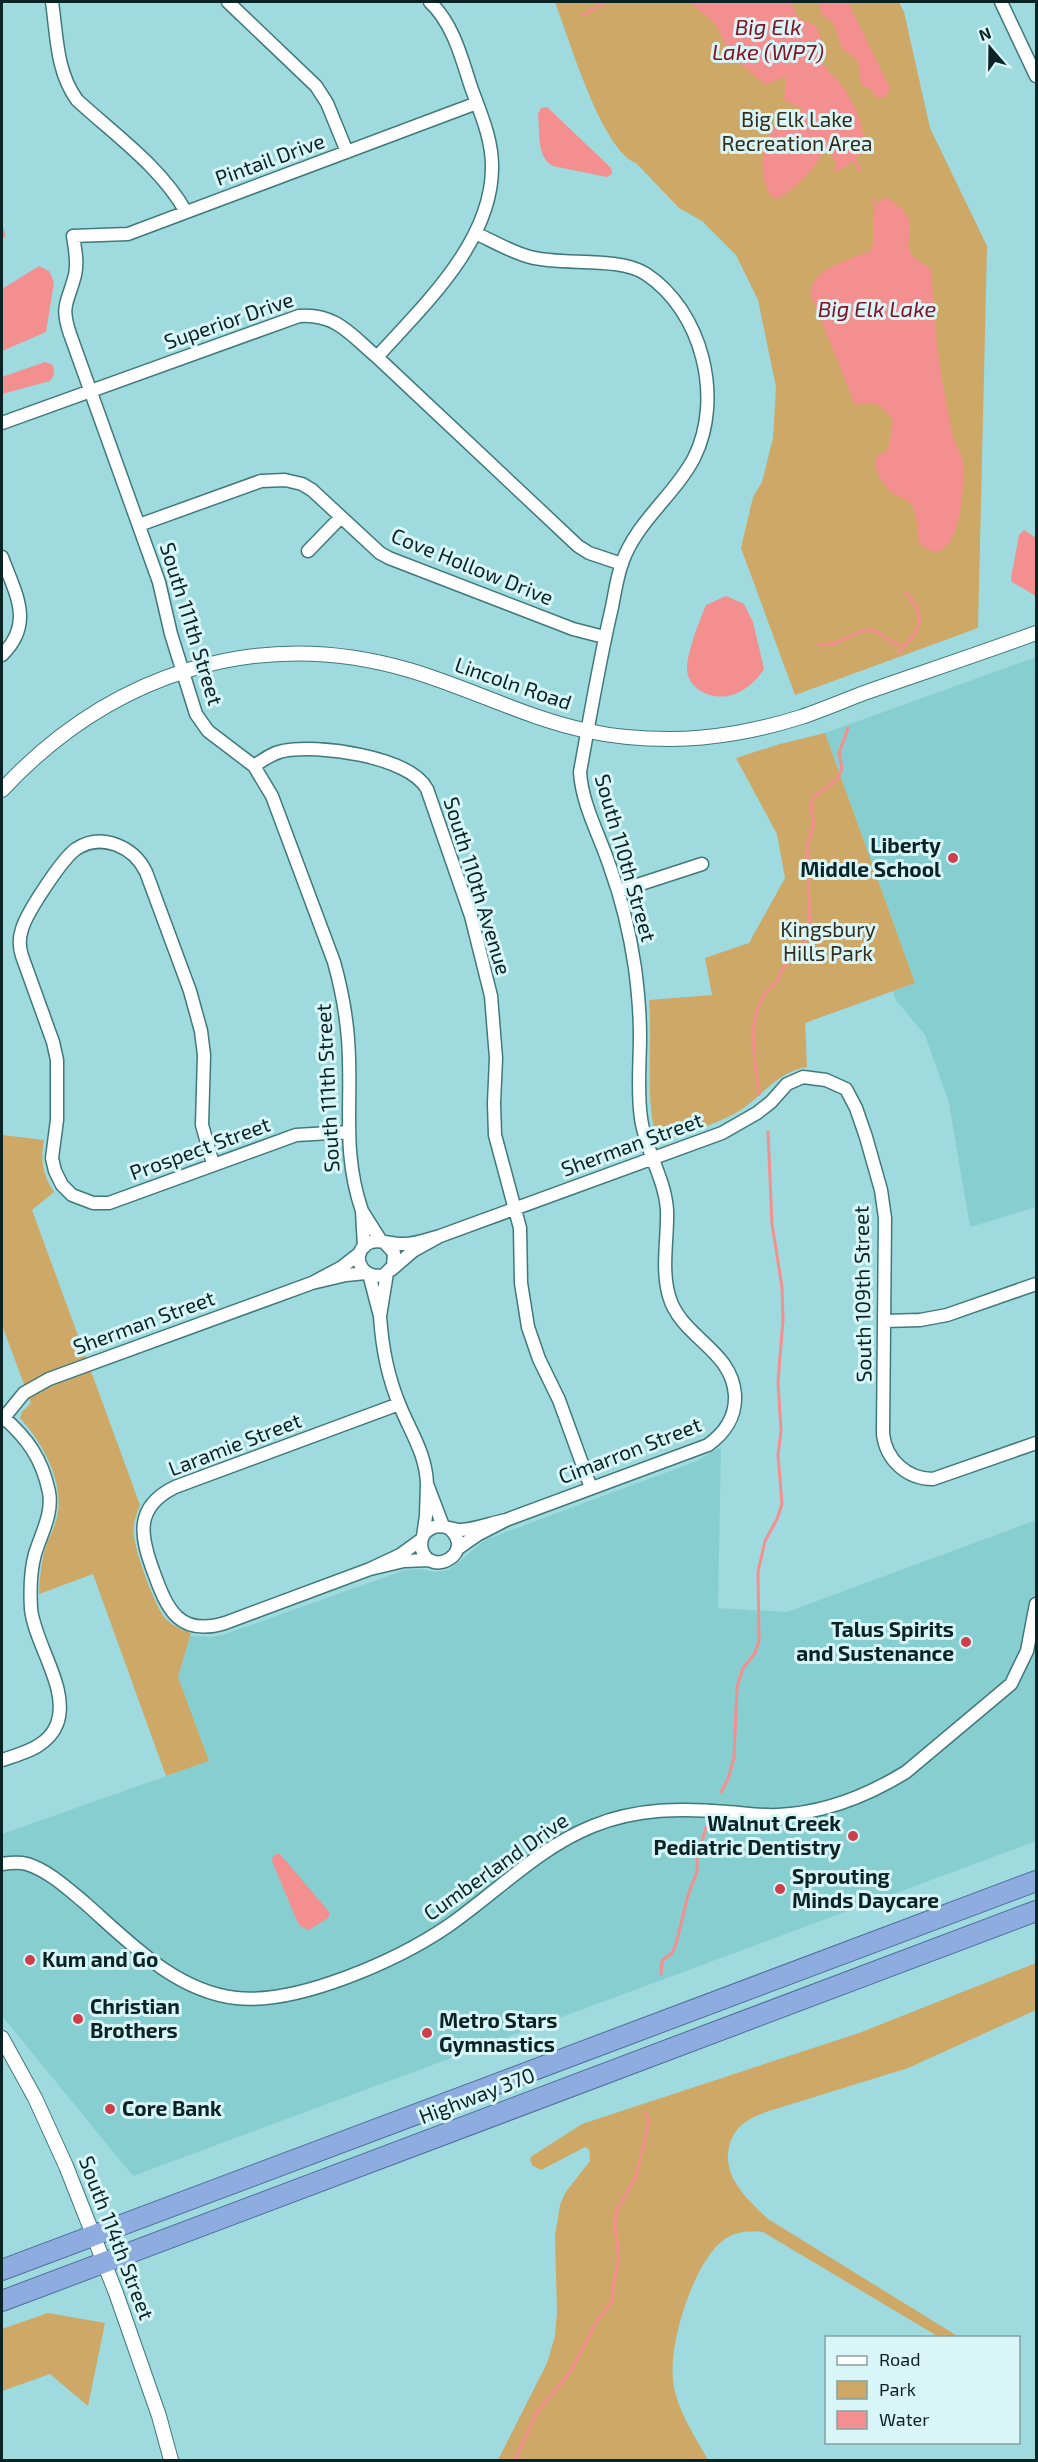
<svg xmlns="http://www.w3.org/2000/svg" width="1038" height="2462" viewBox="0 0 1038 2462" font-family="'Exo 2',sans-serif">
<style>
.built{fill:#87ced1}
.green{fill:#cea866}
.water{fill:#f48f8f}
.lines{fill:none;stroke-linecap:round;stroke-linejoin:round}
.stream{stroke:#f48f8f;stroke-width:3}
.minor-casing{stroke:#3f797c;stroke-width:15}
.tertiary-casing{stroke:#3f797c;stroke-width:16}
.trunk-casing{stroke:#4d6f9a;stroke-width:22}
.minor{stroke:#fff;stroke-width:12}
.tertiary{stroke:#fff;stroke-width:14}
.trunk{stroke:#8eace0;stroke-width:20}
.poi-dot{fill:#cf3f4b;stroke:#d8f5f7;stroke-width:2}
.labels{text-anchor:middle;stroke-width:6;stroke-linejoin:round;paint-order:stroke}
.park-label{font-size:21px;fill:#382c18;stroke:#d8f5f7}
.street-label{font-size:21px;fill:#0a2325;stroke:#d8f5f7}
.poi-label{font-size:21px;font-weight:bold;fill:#0a2325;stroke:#d8f5f7;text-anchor:start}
.water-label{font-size:22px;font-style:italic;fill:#851324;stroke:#d8f5f7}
</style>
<rect width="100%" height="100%" fill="#9edade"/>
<path class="built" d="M1036,657V1207L970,1227L949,1103L925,1035L896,1000L893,991L915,983L825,733Z
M721,1447L718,1608L787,1612L1036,1520V1841L133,2176L2,2016V1834L209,1761L178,1677L190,1636L212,1637L223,1635L405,1570L419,1569L435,1572L449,1570L485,1540L697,1461Z"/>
<path class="green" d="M555,2H899L904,12L930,128L987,246L978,628L795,695L741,548L753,497L762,482L773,438L776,387L758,300L736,255L702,221L679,208L636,163C602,151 568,36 555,2Z
M825,733L915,983L805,1023L807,1067C775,1072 761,1099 734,1114C711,1126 685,1133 660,1142L657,1141C644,1096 653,1047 649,1000L712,995L705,958L749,943L785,878L777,834L736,758L780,744Z
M2,1135L44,1140C40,1161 43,1175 54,1192L32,1210L140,1505C136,1515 132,1526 134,1537C136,1553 155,1608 166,1619C173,1626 182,1630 191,1633L178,1677L209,1761L166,1776L93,1574L39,1594C40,1577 41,1560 47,1543C51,1534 55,1526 57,1517C65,1482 42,1442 20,1418L22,1412L31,1403L2,1325Z
M1036,1963V2010L908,2068L769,2111C762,2114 753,2116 747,2121C739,2126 733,2134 730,2143C720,2175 747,2199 768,2219L959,2337H939L763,2232C747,2230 732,2232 720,2243C692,2268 669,2343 673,2380C676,2409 695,2436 708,2460H498L547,2363L555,2336L557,2312L555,2236L560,2205L565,2193L590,2161L589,2149L585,2147L541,2170L532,2165L530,2159L532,2156L582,2124L859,2033Z
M48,2313L105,2323L88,2406L50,2374L2,2391V2329Z"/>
<path class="water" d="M689,2H791L798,18L816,26C818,32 822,37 821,43C821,51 817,54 821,61C827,71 835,76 842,85C854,103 876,143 854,160C847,165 843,170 834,171L836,161L831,156V150L826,148L811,171L791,190L778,199L771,196C757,174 760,137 782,120C787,116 794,114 800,112L801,108L784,100L786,76L766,85L731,56L715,23Z
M819,2H848L889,86V91L885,97L876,98L871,89L861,85L858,61L842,48L833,23L822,15Z
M547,107L611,168L612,174L607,177L553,166C536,157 540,131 538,114L541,108Z
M885,197C930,223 898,236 913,256C918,262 927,265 932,271C933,322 938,362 948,412C950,421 951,431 954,439C956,448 963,455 963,465C965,486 959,577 920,544C916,532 919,514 910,503C906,499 899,497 894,494C884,487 872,469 876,457L888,450L893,420C879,403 876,401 855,405L810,292C814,268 851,259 871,250C879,233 864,209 885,197Z
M39,266L49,271L54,282L46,332L2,351V289Z
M45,362L53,365L54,375L50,381L2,394V377Z
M1024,530L1036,538V596L1012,582L1011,578L1019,535Z
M726,596L744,604L753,622L764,669C757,680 745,691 732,695C713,701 687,690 687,668C687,653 700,619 706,605Z
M279,1853L330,1913L328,1918L309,1930L300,1926L297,1921L272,1861L273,1856Z"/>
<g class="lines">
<path class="stream" d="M583,15L606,2
M854,159L860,170
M872,199L878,209
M2,228L4,236
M819,645C841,646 856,629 870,630C882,631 888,645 905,645
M899,652C922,627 927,620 906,592
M759,1094C755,1062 746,1024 764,995C768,990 773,986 777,981C781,975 783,967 787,961C794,950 805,944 810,932L807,847L814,823L811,807L813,798L837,779L842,769L839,753L848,728
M721,1792L728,1779L734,1758L737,1687L743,1668L755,1653L759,1641L758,1572L765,1541L777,1519L782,1504L778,1455L781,1431L778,1382L783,1320L782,1287L772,1224L768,1132
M661,1974L662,1961L672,1953L676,1944L688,1895L697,1872V1860L706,1827
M515,2460L536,2413L570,2372L598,2319L613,2300V2285L619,2259L615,2225L616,2212L636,2176L649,2121L645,2113"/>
<g class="minor-casing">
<path id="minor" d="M52,2C57,36 56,71 77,100C115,135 161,167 186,212
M228,2L316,86L327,103L347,152
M1001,2L1036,76
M475,233C493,241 511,252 530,257C562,266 619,256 646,274C702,311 724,398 694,458C674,496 636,522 622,563C617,577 615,592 612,607C599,662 590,717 580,772C582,805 600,836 610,867C622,900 630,934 635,968C638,991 640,1014 640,1036C640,1063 637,1092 641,1118C645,1150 665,1178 667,1210C668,1238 661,1268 669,1296C681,1338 732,1349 735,1395C736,1416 725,1433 708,1445L506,1520
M377,357L578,546L589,553L622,564
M2,423L299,316C336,313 351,335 377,357C424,305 493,241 492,166C492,138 480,112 471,87C461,56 453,24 430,2
M139,525L261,481L285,480L302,484L312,490L380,553L389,558L573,629L604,637
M308,551L341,517
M2,557C15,593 35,623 2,655
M254,766C263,760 272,753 283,751C317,744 409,756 427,789L471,916L491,996L496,1058L494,1103L495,1135L520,1228L521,1283L528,1327L539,1359L559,1400L591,1488
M619,891L702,864
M213,1164L202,1125L204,1055L201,1031L190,991L146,872C134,847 102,832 76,849C62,859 27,912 22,929C19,938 19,947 22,956L53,1042L57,1060V1120L52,1158L55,1171L62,1185L72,1195L93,1203H109L296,1135L348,1132
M362,1211C341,1149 353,1102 348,1039C346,1013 341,987 334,962L272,796L254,766L208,731L196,714L171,634L159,582L70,334C60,304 68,303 75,275C78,262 75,249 73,236L128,234L477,103
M440,1236L722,1133L757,1113L771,1102L787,1084L803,1077L826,1080L846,1089L856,1108L866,1137L881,1190L885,1218L883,1434C886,1460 907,1479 933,1479L1036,1443
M385,1243L394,1253L393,1266L384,1275C359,1281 349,1250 371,1242C381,1239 393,1245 404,1244C416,1244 428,1239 440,1236L413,1251L391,1270
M364,1247L362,1211L381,1241
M360,1253L342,1267L312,1283L346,1275L366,1273
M369,1274L380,1316L387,1273
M380,1316C382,1347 388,1378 400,1406C411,1433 426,1454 427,1484
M884,1321L920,1320L947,1315L1036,1284
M2,1416C27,1438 42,1458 49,1492C53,1514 41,1534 35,1554C30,1572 30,1591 31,1609C35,1645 70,1689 57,1724C48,1747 23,1753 2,1760
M2,1420L24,1393L49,1379L312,1283
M450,1529C476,1553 431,1578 422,1550C421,1546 421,1540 423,1536C425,1532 429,1529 434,1527C443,1524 451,1530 461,1530C476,1529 491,1523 506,1520L477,1535L457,1549
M423,1536L426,1516L427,1484L443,1526
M422,1539L400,1555L370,1569L404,1561L430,1560
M370,1569L225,1623C179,1637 167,1609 154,1573C140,1536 134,1507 175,1487L399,1404
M2,1864C9,1863 19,1862 27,1864C49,1871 67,1888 85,1903C129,1942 175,1991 236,1998C298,2005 398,1960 448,1926C497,1892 538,1848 593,1826C637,1808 682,1808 728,1812C744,1813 761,1816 778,1815C824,1813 867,1796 906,1772L1011,1684L1027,1651L1036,1604"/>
</g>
<g class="tertiary-casing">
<path id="tertiary" d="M2,790C109,675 256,625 409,670C470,688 526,718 588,731C615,737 643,739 670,739C713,739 761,730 801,717C822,710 843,701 864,693C921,673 979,654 1036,633
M2,2038L35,2098L66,2166L116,2293L159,2416L171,2460"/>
</g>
<g class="trunk-casing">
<path id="trunk" d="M2,2270L1036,1881
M2,2301L1036,1911"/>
</g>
<use href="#minor" class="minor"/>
<use href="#tertiary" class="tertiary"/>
<use href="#trunk" class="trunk"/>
</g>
<g class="poi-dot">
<circle cx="953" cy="858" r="6"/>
<circle cx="966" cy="1642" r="6"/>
<circle cx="853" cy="1836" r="6"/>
<circle cx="780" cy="1889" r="6"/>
<circle cx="30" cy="1960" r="6"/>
<circle cx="78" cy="2019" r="6"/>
<circle cx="427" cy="2033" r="6"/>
<circle cx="110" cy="2109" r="6"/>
</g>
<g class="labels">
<g class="park-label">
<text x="797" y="127">Big Elk Lake<tspan x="797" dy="24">Recreation Area</tspan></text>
<text x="828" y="937">Kingsbury<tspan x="828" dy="24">Hills Park</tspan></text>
</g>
<g class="street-label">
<text transform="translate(270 160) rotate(-20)" y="7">Pintail Drive</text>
<text transform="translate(229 321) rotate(-19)" y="7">Superior Drive</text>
<text transform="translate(472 567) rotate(22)" y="7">Cove Hollow Drive</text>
<text transform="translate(191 624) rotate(73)" y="7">South 111th Street</text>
<text transform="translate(513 684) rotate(19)" y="7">Lincoln Road</text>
<text transform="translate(625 858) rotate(74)" y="7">South 110th Street</text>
<text transform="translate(477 886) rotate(73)" y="7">South 110th Avenue</text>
<text transform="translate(328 1088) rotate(-93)" y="7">South 111th Street</text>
<text transform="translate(632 1145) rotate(-20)" y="7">Sherman Street</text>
<text transform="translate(200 1149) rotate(-20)" y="7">Prospect Street</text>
<text transform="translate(863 1294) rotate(-91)" y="7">South 109th Street</text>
<text transform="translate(144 1323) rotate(-20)" y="7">Sherman Street</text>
<text transform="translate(235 1445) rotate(-21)" y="7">Laramie Street</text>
<text transform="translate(630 1451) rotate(-21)" y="7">Cimarron Street</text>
<text transform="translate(496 1867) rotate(-35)" y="7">Cumberland Drive</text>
<text transform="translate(477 2096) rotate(-21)" y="7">Highway 370</text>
<text transform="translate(116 2238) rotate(69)" y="7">South 114th Street</text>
</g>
<g class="poi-label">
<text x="941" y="853" text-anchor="end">Liberty<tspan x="941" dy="24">Middle School</tspan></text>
<text x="954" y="1637" text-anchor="end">Talus Spirits<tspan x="954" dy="24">and Sustenance</tspan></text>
<text x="841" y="1831" text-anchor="end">Walnut Creek<tspan x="841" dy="24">Pediatric Dentistry</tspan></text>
<text x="792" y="1884">Sprouting<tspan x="792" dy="24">Minds Daycare</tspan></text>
<text x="42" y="1967">Kum and Go</text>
<text x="90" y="2014">Christian<tspan x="90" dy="24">Brothers</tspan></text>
<text x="439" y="2028">Metro Stars<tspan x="439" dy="24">Gymnastics</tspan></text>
<text x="122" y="2116">Core Bank</text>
</g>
<g class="water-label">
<text x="768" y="35">Big Elk<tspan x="768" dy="25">Lake (WP7)</tspan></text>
<text x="877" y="317">Big Elk Lake</text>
</g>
</g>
<rect width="1038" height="2462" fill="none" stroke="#0a2325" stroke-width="6"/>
<rect x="825" y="2336" width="195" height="108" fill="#d8f5f7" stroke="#86a1a3" stroke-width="1.5"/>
<rect x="837" y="2356" width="30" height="9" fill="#ffffff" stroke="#86a1a3" stroke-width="1.5"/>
<text x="879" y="2366" font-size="18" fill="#0a2325">Road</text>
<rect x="837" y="2381" width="30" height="18" fill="#cea866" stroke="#86a1a3" stroke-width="1.5"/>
<text x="879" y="2396" font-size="18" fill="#0a2325">Park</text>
<rect x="837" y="2411" width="30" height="18" fill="#f48f8f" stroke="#86a1a3" stroke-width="1.5"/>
<text x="879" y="2426" font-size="18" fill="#0a2325">Water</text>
<g transform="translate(990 48) rotate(340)" stroke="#d8f5f7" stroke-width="4.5" paint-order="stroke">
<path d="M0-4.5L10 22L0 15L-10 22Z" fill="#0a2325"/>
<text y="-9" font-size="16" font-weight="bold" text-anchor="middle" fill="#0a2325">N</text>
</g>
</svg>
